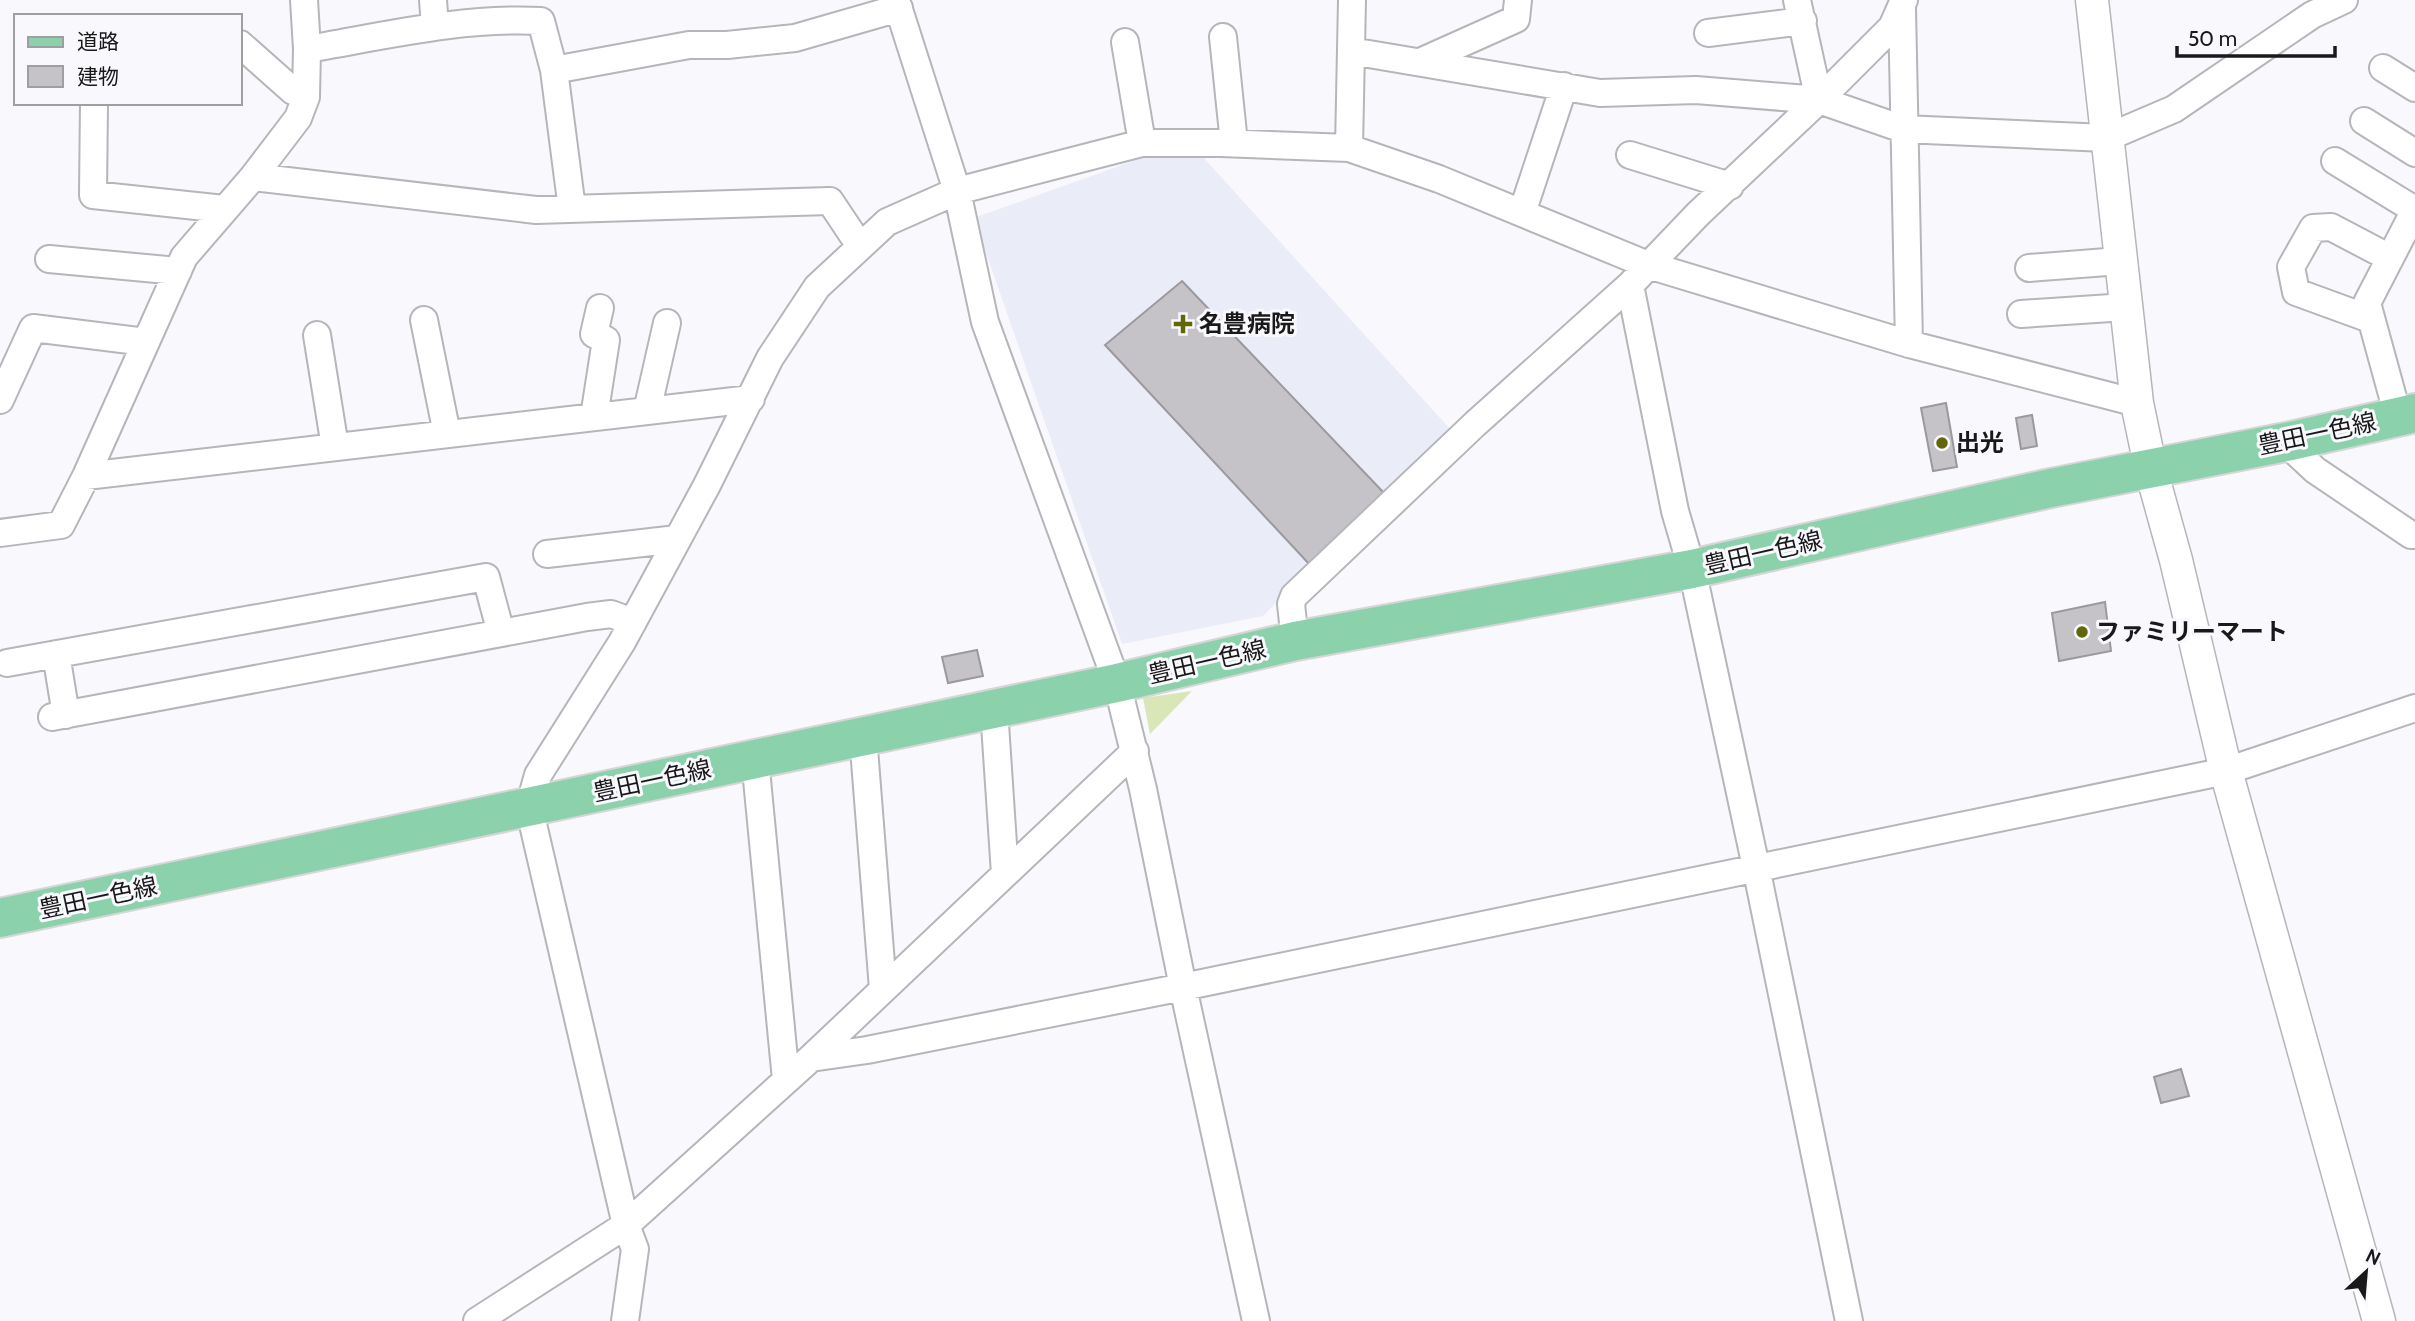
<svg xmlns="http://www.w3.org/2000/svg" width="2415" height="1321" viewBox="0 0 2415 1321" font-family="Cabin,'Noto Sans JP',sans-serif">
<style>
.built{fill:#eaecf8}
.green{fill:#d9e6b8}
.building{fill:#c5c3c7;stroke:#9b999e;stroke-width:2}
.lines{fill:none;stroke-linecap:round;stroke-linejoin:round}
.minor-casing{stroke:#b5b6ba;stroke-width:30}
.tertiary-casing{stroke:#b5b6ba;stroke-width:35}
.primary-casing{stroke:#d6d6d6;stroke-width:42}
.minor{stroke:#fff;stroke-width:26}
.tertiary{stroke:#fff;stroke-width:32}
.primary{stroke:#8bd2ac;stroke-width:38}
.poi-dot{fill:#626809;stroke:#f8f8fd;stroke-width:2.5}
.labels{text-anchor:middle;stroke-width:6;stroke-linejoin:round;paint-order:stroke}
.poi-label{font-size:24px;font-weight:bold;fill:#19191a;stroke:#f8f8fd;text-anchor:start}
.street-label{font-size:24px;fill:#19191a;stroke:#f8f8fd}
</style>
<rect width="100%" height="100%" fill="#f8f8fd"/>
<path class="built" d="M1150,155L1202,156L1451,430L1311,566L1263,616L1122,644L974,218Z"/>
<path class="green" d="M1192,691L1150,734L1143,698Z"/>
<path class="building" d="M1182,281L1385,494L1311,566L1105,345Z
M1946,403L1957,467L1933,471L1921,408Z
M2032,415L2037,446L2021,449L2016,418Z
M2105,602L2111,651L2059,661L2052,613Z
M977,650L983,676L948,683L942,657Z
M2181,1069L2189,1096L2161,1103L2154,1077Z"/>
<g class="lines">
<g class="minor-casing">
<path id="minor" d="M433,0L435,27
M896,0L957,191L985,322L1117,683L1143,789L1183,987L1256,1321
M1797,0L1819,100
M1902,9L1909,344
M1708,33L1803,21
M1223,37L1234,143
M1125,42L1142,143
M240,44L293,91L306,97
M307,49C384,36 462,17 541,21L554,70L572,209
M1351,51L1600,93L1696,90L1819,100L1903,129L2106,138L2174,109L2312,15L2344,0
M1420,62L1516,19L1518,0
M2383,68L2415,88
M554,70L689,45H727L795,38L899,8
M94,103L93,195L224,209
M2364,121L2415,153
M1349,148L1352,0
M1630,155L1730,186
M2335,161L2415,210
M253,177L536,210L830,201L860,246
M1522,213L1564,86
M49,259L178,271
M2029,268L2120,261
M1630,285L1675,511L1692,569L1756,867L1849,1321
M2021,314L2126,307
M2370,319L2296,292L2291,267L2313,228L2331,227L2390,258
M424,320L447,434
M317,335L335,447
M0,400L33,328L146,342
M647,411L667,323
M2398,416L2367,303L2415,210
M594,417L606,340L594,334L600,308
M2285,442L2315,470L2411,535H2415
M86,476L751,399
M0,533L61,525L86,476L184,257L253,177L298,118L306,97L307,49L304,0
M547,554L677,539
M1295,641L1291,604L1294,596L1475,424L1630,285L1698,214L1819,100L1892,27L1904,0
M56,654L66,715
M7,663L486,577L501,633
M994,709L1005,874
M52,717L587,617L611,614L633,622
M863,736L883,989
M755,759L786,1080
M811,1058L867,1050L1183,987L2226,771L2415,708
M477,1321L626,1225L811,1058L1135,751
M625,1321L635,1249L626,1225L529,807L538,775L622,642L707,485L770,358L817,287L887,222L957,191L1049,167L1142,143H1221L1349,148L1439,179L1648,265L1909,344L2137,403"/>
</g>
<g class="tertiary-casing">
<path id="tertiary" d="M2092,0L2137,403L2151,470L2176,560L2226,771L2379,1321"/>
</g>
<g class="primary-casing">
<path id="primary" d="M0,918L1117,683L1295,641L1692,569L2051,488L2291,441L2415,413"/>
</g>
<use href="#minor" class="minor"/>
<use href="#tertiary" class="tertiary"/>
<use href="#primary" class="primary"/>
</g>
<g class="poi-dot">
<path d="M1179.5 313.5h7v7h7v7h-7v7h-7v-7h-7v-7h7z"/>
<circle cx="1942" cy="443" r="7"/>
<circle cx="2082" cy="632" r="7"/>
</g>
<g class="labels">
<g class="poi-label">
<text x="1199" y="332">名豊病院</text>
<text x="1956" y="451">出光</text>
<text x="2096" y="640">ファミリーマート</text>
</g>
<g class="street-label">
<text transform="translate(2317 434) rotate(-12)" y="8">豊田一色線</text>
<text transform="translate(1763 553) rotate(-13)" y="8">豊田一色線</text>
<text transform="translate(1207 662) rotate(-13)" y="8">豊田一色線</text>
<text transform="translate(652 781) rotate(-12)" y="8">豊田一色線</text>
<text transform="translate(98 898) rotate(-12)" y="8">豊田一色線</text>
</g>
</g>
<rect x="14" y="14" width="228" height="91" fill="#f8f8fd" stroke="#9f9fa2" stroke-width="2"/>
<rect x="28" y="37" width="35" height="10" fill="#8bd2ac" stroke="#9f9fa2" stroke-width="2"/>
<text x="77" y="49" font-size="21" fill="#19191a">道路</text>
<rect x="28" y="66" width="35" height="21" fill="#c5c3c7" stroke="#9f9fa2" stroke-width="2"/>
<text x="77" y="84" font-size="21" fill="#19191a">建物</text>
<g transform="translate(2366 1272) rotate(26)" stroke="#f8f8fd" stroke-width="5" paint-order="stroke">
<path d="M0-5L12 26L0 18L-12 26Z" fill="#19191a"/>
<text y="-10" font-size="19" font-weight="bold" text-anchor="middle" fill="#19191a">N</text>
</g>
<path d="M2177 46v10h158v-10" fill="none" stroke="#19191a" stroke-width="3.5"/>
<text x="2188" y="46" font-size="21" fill="#19191a" stroke="#f8f8fd" stroke-width="5" paint-order="stroke">50 m</text>
</svg>
